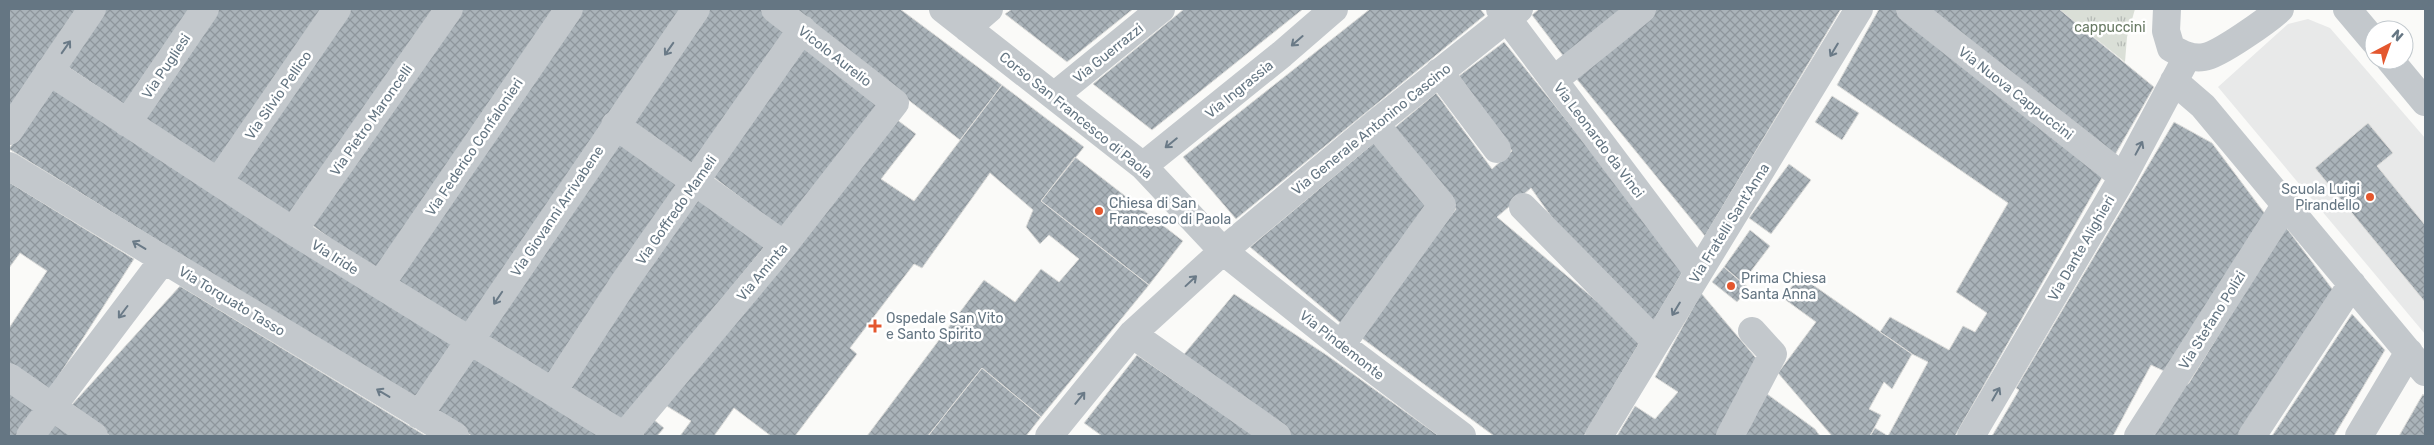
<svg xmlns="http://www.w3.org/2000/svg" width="2434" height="445" viewBox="0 0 2434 445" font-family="Rubik,sans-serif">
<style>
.built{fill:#e8e9e9}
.park{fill:url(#park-tufts)}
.building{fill:url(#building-cross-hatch);stroke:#dcdcda}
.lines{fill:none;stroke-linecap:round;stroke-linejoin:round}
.minor{stroke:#c3c8cc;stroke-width:28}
.oneway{stroke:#6a7a87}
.poi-dot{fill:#e4572e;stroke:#fff;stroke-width:2}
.labels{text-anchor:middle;stroke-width:5;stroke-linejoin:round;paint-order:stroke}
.park-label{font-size:14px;fill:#687a64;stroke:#fff}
.street-label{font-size:14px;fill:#657683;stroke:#fff}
.poi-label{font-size:14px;fill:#657683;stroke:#fff;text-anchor:start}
</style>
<defs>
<pattern id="park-tufts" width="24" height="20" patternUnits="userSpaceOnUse" patternTransform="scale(1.25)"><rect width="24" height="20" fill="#dadfd7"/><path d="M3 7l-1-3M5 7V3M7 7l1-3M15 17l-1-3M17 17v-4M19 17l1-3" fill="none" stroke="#b4b9b4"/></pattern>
<pattern id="building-cross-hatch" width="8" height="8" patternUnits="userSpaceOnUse" patternTransform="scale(1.25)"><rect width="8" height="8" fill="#aab3b9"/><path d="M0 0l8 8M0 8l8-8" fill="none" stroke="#8e969c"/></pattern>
</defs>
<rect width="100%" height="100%" fill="#fafaf8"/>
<path class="built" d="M2308,19L2330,28L2425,138V334L2218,87L2288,24Z"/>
<path class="park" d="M2059,9H2135L2127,37L2125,62Z"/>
<path class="building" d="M10,9H82L9,117V10Z
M103,9H195L128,107L65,65Z
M216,9H326L218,168L142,117Z
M346,9H436L290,216L233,178Z
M462,9H557L376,272L309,223Z
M580,9H687L466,330L395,280Z
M707,9H765L790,29L694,167L629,120Z
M791,9H900L1002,85L960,140Z
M1012,9H1133L1067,62L1005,14Z
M1184,9H1303L1152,130L1093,84Z
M1370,9H1480L1485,15L1236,219L1183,157Z
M1539,9H1623L1564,57L1532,15Z
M1657,9H1841L1705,236L1575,77Z
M1879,9H1898L2103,176L1955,436H1870L1875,428L1888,436L1928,362L1912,354L1880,332L1890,317L1949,350L1963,326L1975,332L1987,313L1956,292L2008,203L1837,85Z
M1923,9H2059L2154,87L2112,160Z
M806,42L881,101L783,230L712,176Z
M1504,42L1685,268L1650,327L1567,239L1531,188L1497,217L1642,339L1584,436H1494L1359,336L1456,209L1392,130L1436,93L1492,169L1512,151L1459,76Z
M1002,85L1084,147L1041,201L1149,285L1041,417L982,368L928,436H867L984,280L1015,302L1041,269L1059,282L1079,259L1049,235L1040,244L1026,227L1033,210L990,173L922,268L914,264L850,348L857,354L795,436H771L734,408L714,436H680L691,421L665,405L896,119L916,134L881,179L914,201Z
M52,86L457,343L418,401L9,149Z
M1832,96L1859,113L1842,140L1815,122Z
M2174,122L2212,143L2266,215L2166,372L2151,365L2113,436H1992L2019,390L2016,388Z
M2368,123L2393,153L2377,166L2425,225V302L2315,168Z
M618,137L683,183L549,378L485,335Z
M1376,141L1431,207L1343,325L1250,247Z
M1075,157L1183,241L1149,285L1041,201Z
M1789,164L1811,180L1771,234L1749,218Z
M9,182L134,259L49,391L9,363V328L47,271L20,253L9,268Z
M699,196L766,245L620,424L568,386Z
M2285,226L2336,294L2243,436H2151L2180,389L2189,383Z
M1750,230L1770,246L1742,283L1724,267Z
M1724,267L1749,288L1737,302L1712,282Z
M1800,276L1912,354L1892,389L1884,382L1869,409L1881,415L1870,436H1832L1778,373L1816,322L1783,298Z
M180,286L426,436H110L69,408Z
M1701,293L1761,364L1721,436H1617L1635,406L1655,419L1678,392L1655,377Z
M1234,294L1328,356L1439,436H1289L1180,359Z
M2352,314L2385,350L2334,436H2272Z
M472,353L604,436H472L433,413Z
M1137,355L1255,436H1102L1084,423Z
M982,368L1041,417L1026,436H928Z
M9,390L36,410L18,436H9Z
M1763,391L1815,429L1820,436H1740Z
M2423,394L2425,397V436H2399Z
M51,419L75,436H39Z
M653,419L664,428L657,436H645L642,434Z"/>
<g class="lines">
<path class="minor" d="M943,9L1143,166L1223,251L1341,345L1462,436
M1500,9L1698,272
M1910,9L2123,177
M2167,9L2166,31L2171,48C2182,54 2191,59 2204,57C2219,55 2268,20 2280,9
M2347,9L2374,41
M967,28L989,9
M2390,60L2425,102
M49,71L293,231L624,436
M1439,72L1497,149
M1554,80L1642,9
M2174,81L2203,106L2425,372
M1054,96L1161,9
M127,123L205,9
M615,125L784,245
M9,131L92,9
M9,166L455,436
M1143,166L1282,54L1334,9
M218,182L337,9
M1523,207L1656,342
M293,231L449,9
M380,285L569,9
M1132,334L1277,436
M1341,345L1442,205L1375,124
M9,377L94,436
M553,391L625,281L802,29
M419,415L696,9
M30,436L163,260
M624,436L784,245L895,103L775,9
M1049,436L1132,334L1223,251L1375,124L1519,9
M1599,436L1859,9
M1730,436L1773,354L1752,331
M1971,436L2123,177L2187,57
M2138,436L2286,204
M2252,436L2352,284
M2359,436L2409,352"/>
</g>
<defs><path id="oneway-shaft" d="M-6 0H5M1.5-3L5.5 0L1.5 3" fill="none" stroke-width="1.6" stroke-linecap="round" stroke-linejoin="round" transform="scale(1.25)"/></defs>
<g class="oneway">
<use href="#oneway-shaft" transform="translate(1297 41) rotate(139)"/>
<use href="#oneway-shaft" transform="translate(66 47) rotate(-55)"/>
<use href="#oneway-shaft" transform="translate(669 49) rotate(125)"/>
<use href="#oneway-shaft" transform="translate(1834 50) rotate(121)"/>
<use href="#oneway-shaft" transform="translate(1171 143) rotate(141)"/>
<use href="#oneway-shaft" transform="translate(2139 148) rotate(-62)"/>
<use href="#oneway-shaft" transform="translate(139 245) rotate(-149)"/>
<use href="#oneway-shaft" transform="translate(1191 281) rotate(-43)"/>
<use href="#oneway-shaft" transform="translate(498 298) rotate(124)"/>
<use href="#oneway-shaft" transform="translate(1676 309) rotate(121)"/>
<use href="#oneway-shaft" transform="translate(123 312) rotate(127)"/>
<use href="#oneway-shaft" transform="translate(383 393) rotate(-149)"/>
<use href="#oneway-shaft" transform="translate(1996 394) rotate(-60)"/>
<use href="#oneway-shaft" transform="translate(1080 398) rotate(-51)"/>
</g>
<g class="poi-dot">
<circle cx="2370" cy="197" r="5"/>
<circle cx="1099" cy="211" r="5"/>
<circle cx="1731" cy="286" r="5"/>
<path d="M872.5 318.5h5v5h5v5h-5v5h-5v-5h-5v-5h5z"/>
</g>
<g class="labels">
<g class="park-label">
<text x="2110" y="32">cappuccini</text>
</g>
<g class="street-label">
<text transform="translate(1108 53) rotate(-39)" y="5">Via Guerrazzi</text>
<text transform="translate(835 56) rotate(38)" y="5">Vicolo Aurelio</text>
<text transform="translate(166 66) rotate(-56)" y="5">Via Pugliesi</text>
<text transform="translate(1239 89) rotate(-39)" y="5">Via Ingrassia</text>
<text transform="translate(2016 93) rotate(38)" y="5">Via Nuova Cappuccini</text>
<text transform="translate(278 95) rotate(-55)" y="5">Via Silvio Pellico</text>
<text transform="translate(1076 115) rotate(39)" y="5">Corso San Francesco di Paola</text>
<text transform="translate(371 120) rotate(-55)" y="5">Via Pietro Maroncelli</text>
<text transform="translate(1371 129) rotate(-39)" y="5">Via Generale Antonino Cascino</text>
<text transform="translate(1599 140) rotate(53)" y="5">Via Leonardo da Vinci</text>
<text transform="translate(474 147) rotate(-56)" y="5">Via Federico Confalonieri</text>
<text transform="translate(676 210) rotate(-55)" y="5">Via Goffredo Mameli</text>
<text transform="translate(557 211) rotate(-56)" y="5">Via Giovanni Arrivabene</text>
<text transform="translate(1729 223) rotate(-58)" y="5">Via Fratelli Sant'Anna</text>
<text transform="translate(2081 248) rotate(-60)" y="5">Via Dante Alighieri</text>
<text transform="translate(335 257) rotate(32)" y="5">Via Iride</text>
<text transform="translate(762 272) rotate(-50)" y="5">Via Aminta</text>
<text transform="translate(232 301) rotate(31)" y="5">Via Torquato Tasso</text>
<text transform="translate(2212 320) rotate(-58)" y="5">Via Stefano Polizi</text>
<text transform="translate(1342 345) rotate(38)" y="5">Via Pindemonte</text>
</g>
<g class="poi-label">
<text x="2360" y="194" text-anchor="end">Scuola Luigi<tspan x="2360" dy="16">Pirandello</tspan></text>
<text x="1109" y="208">Chiesa di San<tspan x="1109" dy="16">Francesco di Paola</tspan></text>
<text x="1741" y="283">Prima Chiesa<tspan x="1741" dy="16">Santa Anna</tspan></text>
<text x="886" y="323">Ospedale San Vito<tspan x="886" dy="16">e Santo Spirito</tspan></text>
</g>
</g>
<rect width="2434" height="445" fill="none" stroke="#657683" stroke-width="20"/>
<g transform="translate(2389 45) rotate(41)"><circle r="24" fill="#ffffff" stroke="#c1c8cd"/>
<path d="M0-4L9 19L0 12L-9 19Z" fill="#e4572e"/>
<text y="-8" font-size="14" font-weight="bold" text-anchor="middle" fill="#657683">N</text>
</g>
</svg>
